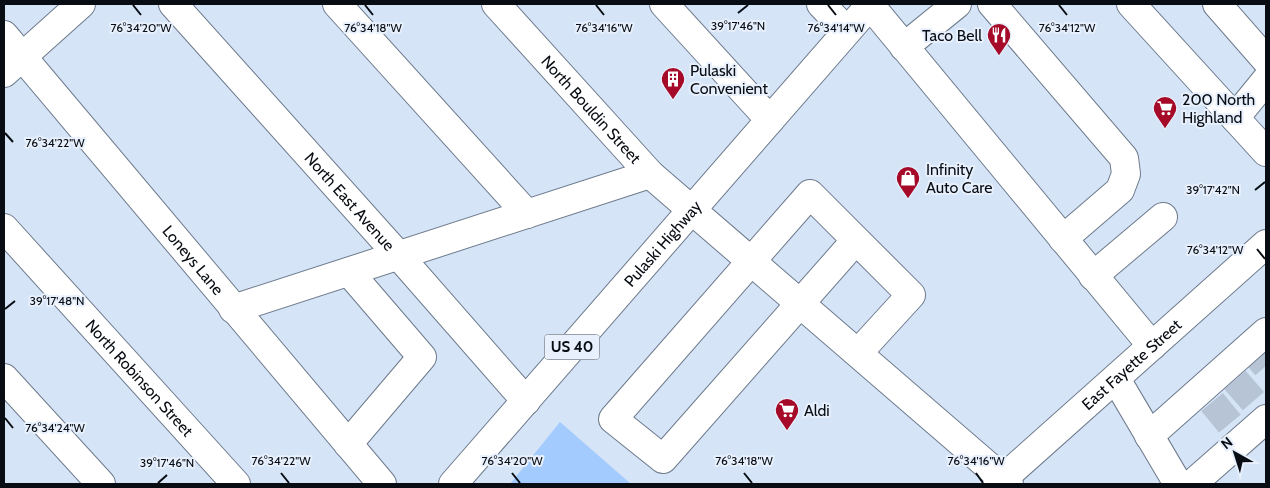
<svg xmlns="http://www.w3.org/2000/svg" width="1270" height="488" viewBox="0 0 1270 488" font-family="Cabin,sans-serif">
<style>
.green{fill:#a3cbfe}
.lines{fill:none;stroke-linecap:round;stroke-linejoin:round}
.minor-tunnel{stroke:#b6c4d5;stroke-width:28;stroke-dasharray:28 14;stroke-linecap:butt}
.minor-casing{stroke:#6d7a8b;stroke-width:30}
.major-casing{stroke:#6d7a8b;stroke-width:30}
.minor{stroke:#fff;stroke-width:28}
.major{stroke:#fff;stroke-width:28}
.ticks{fill:none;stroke:#080d13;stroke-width:2}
.labels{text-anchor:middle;stroke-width:4;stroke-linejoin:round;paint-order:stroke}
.shield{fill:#e7f0fc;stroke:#4b5159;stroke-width:1}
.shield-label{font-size:15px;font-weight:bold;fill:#080d13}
.poi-label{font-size:16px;fill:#080d13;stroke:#e7f0fc;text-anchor:start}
.street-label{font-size:16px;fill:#080d13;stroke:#e7f0fc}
.ticks-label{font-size:12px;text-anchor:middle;fill:#080d13;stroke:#e7f0fc;stroke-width:4;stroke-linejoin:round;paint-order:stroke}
</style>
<rect width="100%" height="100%" fill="#d5e4f7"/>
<path class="green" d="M560,422L631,484H510Z"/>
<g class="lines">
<path class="minor-tunnel" d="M1259,358L1266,366
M1235,380L1255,403
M1212,402L1231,425"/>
<g class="minor-casing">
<g id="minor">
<path id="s1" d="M173,4L399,256L526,401"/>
<path d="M337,4L527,214"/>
<path id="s2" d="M496,4L650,174L1009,484"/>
<path d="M664,4L770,120"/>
<path d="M821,4L847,31"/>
<path d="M992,4L1124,158L1126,174L1120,190L1063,239"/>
<path d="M1131,4L1266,152"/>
<path d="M870,5L1152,346"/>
<path id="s3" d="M4,35L382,484"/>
<path d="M904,47L957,4"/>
<path d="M4,73L81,4"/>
<path d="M1235,118L1266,80"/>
<path id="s4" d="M4,228L236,484"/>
<path d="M856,240L663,459L613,419L810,194L911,295L858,353"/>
<path d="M1093,276L1163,217"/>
<path d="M233,309L650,174"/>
<path d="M4,378L101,484"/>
<path d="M1116,379L1178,484"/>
<path d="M1149,436L1266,332"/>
<path d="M348,444L422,357L349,272"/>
<path d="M1192,484L1266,419"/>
</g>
</g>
<g class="major-casing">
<g id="major">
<path d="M1217,4L1266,60"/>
<path id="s5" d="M453,484L871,4"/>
<path id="s6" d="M997,484L1266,244"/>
</g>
</g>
<use href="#minor" class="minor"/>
<use href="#major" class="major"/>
</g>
<path class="ticks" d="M133,5L141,15M365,5L373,15M596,5L604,15M828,5L836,15M1059,5L1067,15M738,13L748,5M5,133L13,142M1255,190L1265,182M1257,249L1265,259M5,309L15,301M5,418L13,428M281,473L289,483M512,473L520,483M744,473L752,483M976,473L983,483M158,483L167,475"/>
<defs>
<g id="restaurant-pin" transform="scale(1.25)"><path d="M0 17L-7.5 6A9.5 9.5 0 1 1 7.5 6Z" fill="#a50a29" stroke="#e7f0fc"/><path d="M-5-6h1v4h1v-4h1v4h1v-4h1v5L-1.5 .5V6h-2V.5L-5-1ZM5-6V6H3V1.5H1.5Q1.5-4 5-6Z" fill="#fff"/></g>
<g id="building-pin" transform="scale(1.25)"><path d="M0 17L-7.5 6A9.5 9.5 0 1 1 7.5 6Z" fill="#a50a29" stroke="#e7f0fc"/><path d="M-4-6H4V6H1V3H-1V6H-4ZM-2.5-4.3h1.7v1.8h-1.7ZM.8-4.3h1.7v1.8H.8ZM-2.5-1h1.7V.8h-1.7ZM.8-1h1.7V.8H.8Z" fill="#fff"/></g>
<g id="supermarket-pin" transform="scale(1.25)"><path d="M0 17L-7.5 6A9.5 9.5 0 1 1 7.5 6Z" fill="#a50a29" stroke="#e7f0fc"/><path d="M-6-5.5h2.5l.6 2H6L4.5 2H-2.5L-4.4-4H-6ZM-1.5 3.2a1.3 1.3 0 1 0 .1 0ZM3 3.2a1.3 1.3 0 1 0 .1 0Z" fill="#fff"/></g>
<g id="shop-pin" transform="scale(1.25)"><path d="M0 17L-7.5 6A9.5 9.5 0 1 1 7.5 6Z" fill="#a50a29" stroke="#e7f0fc"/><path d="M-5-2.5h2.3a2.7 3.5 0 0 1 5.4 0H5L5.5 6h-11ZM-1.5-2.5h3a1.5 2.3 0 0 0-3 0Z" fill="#fff"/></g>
</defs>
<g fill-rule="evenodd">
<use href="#restaurant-pin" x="999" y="35"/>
<use href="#building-pin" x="673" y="79"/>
<use href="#supermarket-pin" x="1165" y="108"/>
<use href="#shop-pin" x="908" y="178"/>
<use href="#supermarket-pin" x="787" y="410"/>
</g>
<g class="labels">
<rect class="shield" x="544.5" y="334.5" width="55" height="25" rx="4"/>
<g class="shield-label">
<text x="572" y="352">US 40</text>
</g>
<g class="poi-label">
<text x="982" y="41" text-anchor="end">Taco Bell</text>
<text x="690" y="76">Pulaski<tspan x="690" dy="18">Convenient</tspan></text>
<text x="1182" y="105">200 North<tspan x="1182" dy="18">Highland</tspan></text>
<text x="926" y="175">Infinity<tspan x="926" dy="18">Auto Care</tspan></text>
<text x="804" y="416">Aldi</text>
</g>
<g class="street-label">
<text dy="6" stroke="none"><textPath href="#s2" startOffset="142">North Bouldin Street</textPath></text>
<text dy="6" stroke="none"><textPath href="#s1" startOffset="265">North East Avenue</textPath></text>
<text dy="6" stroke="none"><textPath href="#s5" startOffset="319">Pulaski Highway</textPath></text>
<text dy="6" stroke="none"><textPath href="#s3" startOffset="294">Loneys Lane</textPath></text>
<text dy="6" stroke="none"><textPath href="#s6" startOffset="180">East Fayette Street</textPath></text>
<text dy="6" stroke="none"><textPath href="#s4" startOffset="202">North Robinson Street</textPath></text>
</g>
</g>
<g class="ticks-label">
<text x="738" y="30">39°17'46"N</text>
<text x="604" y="32">76°34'16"W</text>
<text x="141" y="32">76°34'20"W</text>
<text x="373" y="32">76°34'18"W</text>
<text x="836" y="32">76°34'14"W</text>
<text x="1067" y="32">76°34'12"W</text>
<text x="55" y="147">76°34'22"W</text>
<text x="1213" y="194">39°17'42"N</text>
<text x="1215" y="254">76°34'12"W</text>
<text x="57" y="305">39°17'48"N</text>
<text x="55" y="432">76°34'24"W</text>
<text x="281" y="465">76°34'22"W</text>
<text x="512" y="465">76°34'20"W</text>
<text x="744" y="465">76°34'18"W</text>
<text x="976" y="465">76°34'16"W</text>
<text x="167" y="467">39°17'46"N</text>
</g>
<rect width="1270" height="488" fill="none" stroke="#080d13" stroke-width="10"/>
<g transform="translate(1235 453) rotate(321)" stroke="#e7f0fc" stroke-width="4" paint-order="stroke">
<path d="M0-4L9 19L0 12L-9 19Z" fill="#080d13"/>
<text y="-8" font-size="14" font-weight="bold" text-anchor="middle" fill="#080d13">N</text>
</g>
</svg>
